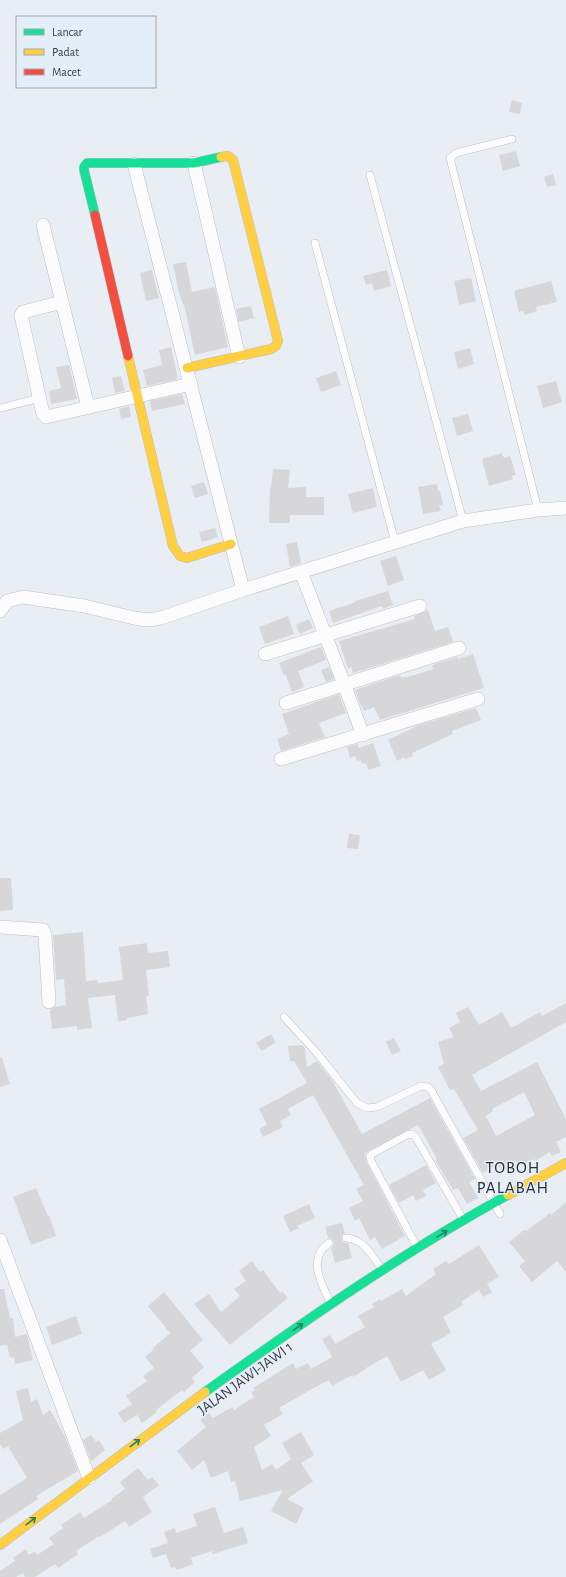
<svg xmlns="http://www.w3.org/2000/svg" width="566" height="1577" viewBox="0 0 566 1577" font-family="'Alegreya Sans',sans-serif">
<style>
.building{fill:#d7d7da;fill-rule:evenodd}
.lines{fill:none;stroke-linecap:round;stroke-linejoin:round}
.lane-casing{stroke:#bbc0c4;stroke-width:8}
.street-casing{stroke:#bbc0c4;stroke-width:14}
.fast-casing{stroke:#bbc0c4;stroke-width:10}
.slow-casing{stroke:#bbc0c4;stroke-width:10}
.jam-casing{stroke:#bbc0c4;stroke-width:10}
.lane{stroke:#fcfcfd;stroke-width:7}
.street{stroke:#fcfcfd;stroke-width:13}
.fast{stroke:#16e098;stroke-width:9}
.slow{stroke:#ffcf43;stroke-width:9}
.jam{stroke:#f24e42;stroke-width:9}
.oneway{stroke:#2b7e63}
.labels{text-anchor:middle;stroke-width:3;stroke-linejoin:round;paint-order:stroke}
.street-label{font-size:15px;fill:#393c40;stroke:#e4eef8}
.quarter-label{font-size:17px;letter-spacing:1px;fill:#283038;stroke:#e4eef8}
</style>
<rect width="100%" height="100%" fill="#e8eef4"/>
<path class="building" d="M512,100L522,103L520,114L509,112Z
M516,151L520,166L503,171L499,155Z
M553,174L556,185L547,187L544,177Z
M186,262L192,292L215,287L228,347L195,355L185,309L179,293L173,264Z
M152,270L159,298L146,301L140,273Z
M387,270L391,286L374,291L372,283L366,285L363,276Z
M471,278L476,301L459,305L454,281Z
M551,281L557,302L536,307L537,311L525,315L524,311L519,312L514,291Z
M251,306L254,318L239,322L236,309Z
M171,347L178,379L147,386L143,370L162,365L159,350Z
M470,348L474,364L458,369L454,352Z
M69,365L77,399L51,404L49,391L61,388L56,367Z
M336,371L341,385L321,392L316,378Z
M121,376L125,391L115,393L112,378Z
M556,381L562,402L543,408L537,386Z
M182,394L185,404L152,411L150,401Z
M129,406L131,417L121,419L119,409Z
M468,414L473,431L457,436L452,418Z
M502,453L504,458L510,456L516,475L512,476L513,479L489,486L482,459Z
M273,469L290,470L288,488L306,487V497H324V515H290V523H269L270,488H271Z
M204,482L208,494L195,498L191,486Z
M437,484L438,491H440L443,505H439L441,511L423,514L418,487Z
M373,488L377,507L353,513L348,494Z
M215,528L218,537L202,542L199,532Z
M297,542L301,563L290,567L286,544Z
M396,556L404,580L388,586L380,561Z
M388,591L393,605L383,609L382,606L333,623L329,611L356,602L355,601Z
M428,610L435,631L448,627L453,642L353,673L351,667L348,669L339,641L415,619L414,616Z
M288,616L294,634L265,644L259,627Z
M309,619L313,628L300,634L296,625Z
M321,647L326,660L298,671L304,687L292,692L286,675H284L279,663Z
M473,654L484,688L380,720L374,707L364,711L362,706L361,707L355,690L400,675L401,678L415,675L433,669L432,665L457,657L458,659Z
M329,667L334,679L326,682L321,670Z
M339,694L346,713L319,723L325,737L281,751L277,739L289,734L282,714Z
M476,708L481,720L452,731L453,734L412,753L413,756L405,759L404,757L397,761L388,740L419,725Z
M373,743L381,766L368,770L366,763L362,764L361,760L357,761L355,756L350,758L347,747L357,744L359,748Z
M349,834L360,835L358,849L347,848Z
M0,878H11L13,910L0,911Z
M83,932L86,981L97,980L98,983L123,980L119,947L147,943L148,953L168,951L170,967L146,970L149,996H146L148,1014L127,1018V1020L118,1021L115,995L88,998L92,1028L77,1030V1026L52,1029L50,1010L55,1007L66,1005L64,979L56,980L53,935Z
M566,1003V1022L472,1075L481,1091L537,1062L566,1119V1137L556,1142L561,1152L552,1156L550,1152L535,1161L534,1159L526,1163L525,1161L519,1164L517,1161L501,1170L498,1165L483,1173L463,1138L478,1130L454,1089L450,1090L438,1067L444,1064L438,1042L454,1037L449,1028L460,1022L456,1013L468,1007L479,1025L502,1012L511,1028L540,1012L542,1016ZM524,1092L535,1115L496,1136L486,1116L493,1111L492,1109Z
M271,1034L276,1042L262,1051L256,1043Z
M394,1038L401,1051L392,1055L386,1042Z
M302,1045L305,1048L307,1067L317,1061L332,1080L362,1134L430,1098L475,1179L469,1182L478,1198L467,1204L458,1188L453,1190L435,1160L437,1159L418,1125L365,1153L367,1163L405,1236L382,1249L375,1237L370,1240L359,1218L355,1221L349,1208L363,1201L356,1189L364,1185L313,1095L288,1109L291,1115L280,1121L283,1127L263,1137L259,1129L267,1125L259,1109L307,1083L294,1061H290L288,1046Z
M0,1058H2L10,1084L0,1087Z
M426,1165L436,1183L423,1190L426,1196L416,1201L413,1195L399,1203L389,1185Z
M36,1188L48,1216L49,1215L56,1236L31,1245L13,1197Z
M566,1202V1272L557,1261L532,1282L519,1266L525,1261L509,1242L524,1230L526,1231L550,1213L551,1215Z
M309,1204L315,1218L297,1226L299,1228L290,1232L283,1216Z
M342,1223L345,1233L342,1235L341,1239L343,1242L348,1243L352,1258L335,1263L331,1248L334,1245V1242L331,1238H328L325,1227Z
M479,1245L499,1277L487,1284L492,1292L483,1297L479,1290L461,1302L463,1305L443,1317L451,1333L431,1344L446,1370L429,1380L423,1370L401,1382L387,1356L366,1368V1369L353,1377L352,1375L332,1386L329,1380L310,1390L279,1408L283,1414L264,1425L271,1436L254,1447L262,1470L272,1464L276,1470L291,1459L282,1443L301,1432L314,1455L301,1463L313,1481L287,1499L304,1508L296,1524L271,1511L283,1490L240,1501L235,1481L231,1482L228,1471L211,1478L204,1460L192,1470L177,1451L206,1427L200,1420L209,1413L213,1418L232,1407L234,1410L254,1397L251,1392L255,1390L253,1388L293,1363L296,1369L308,1363L311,1369L332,1357L322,1339L330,1335L335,1344L365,1327L358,1316L374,1307L372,1304L380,1299L381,1301L402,1289L406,1296L436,1274L433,1269L446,1261L449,1264Z
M252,1261L260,1272L263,1270L280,1293L282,1291L288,1298L230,1345L194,1304L209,1294L221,1312L240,1296L234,1289L246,1281L239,1271Z
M0,1289H4L10,1318H13L15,1337L27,1334L33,1360L15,1364L14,1357L10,1358L7,1345L0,1346Z
M164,1292L203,1340L190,1351L204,1367L192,1378L195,1382L184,1392L182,1390L156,1410L157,1412L142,1423L137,1415L124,1423L118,1413L132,1404L126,1396L147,1381L143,1376L154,1368L145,1357L154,1349L153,1348L170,1333L148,1306Z
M76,1316L82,1334L52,1345L46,1327Z
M28,1388L31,1402L37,1399L43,1415L50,1410L57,1422L65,1437L78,1471L36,1496L38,1499L0,1524V1495L27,1478L8,1446L3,1449L0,1444V1433L23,1420L16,1391Z
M91,1435L96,1442L99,1440L105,1450L91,1461L83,1440Z
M138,1468L148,1480L152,1477L159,1485L143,1497L152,1512L129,1527L125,1521L100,1537L99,1536L76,1551L78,1554L58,1568L55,1564L35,1577H25L23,1573L16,1577H0V1571L15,1561L13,1558L26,1549L29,1555L35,1551L37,1555L54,1544L49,1538L63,1528L61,1525L80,1512L84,1518L112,1500L111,1499L125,1489L120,1482Z
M215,1507L224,1533L243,1527L248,1543L213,1554L212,1551L191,1558L193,1564L177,1570L175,1567L171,1568L166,1554L153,1558L150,1549L168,1543L164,1532L175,1528L176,1533L197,1526L193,1514Z"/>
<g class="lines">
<g class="lane-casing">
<path id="lane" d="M512,139L456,153L450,158L538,510
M370,175L463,521
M315,243L395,542
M0,408L40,398
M284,1017L316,1052L357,1103L367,1108L377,1107L421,1086L428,1087L431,1090L500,1214
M346,1238C364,1239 372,1256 382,1269
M329,1243C307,1258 321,1283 330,1302
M417,1247L371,1161L370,1156L372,1154L407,1135L411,1134L415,1136L463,1219"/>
</g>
<g class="street-casing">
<path id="street" d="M194,163L239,357
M134,164L243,590
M43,225L88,407
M62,302L23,312L21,315L43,414L46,417L191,384
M301,572L344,684L363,735
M0,611L7,601L23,597L84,606L134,618L148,620L161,618L243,590L463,521L538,510L566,508
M265,654L420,606
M286,703L459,648
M281,759L478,699
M0,927L43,930L45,935L49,1002
M0,1240L89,1478"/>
</g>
<g class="fast-casing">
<path id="fast" d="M95,215L84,170V167L87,163H194L221,157
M205,1392C303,1322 402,1253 508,1195"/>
</g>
<g class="slow-casing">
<path id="slow" d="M128,356L173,546L180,556L187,558L231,544
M187,368L271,349L276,346L278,341L233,160L228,156L221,157
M508,1195L566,1163
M0,1545L205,1392"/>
</g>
<g class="jam-casing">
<path id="jam" d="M95,215L128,356"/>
</g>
<use href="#lane" class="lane"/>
<use href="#street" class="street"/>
<use href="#fast" class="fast"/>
<use href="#slow" class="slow"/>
<use href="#jam" class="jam"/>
</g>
<defs><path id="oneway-shaft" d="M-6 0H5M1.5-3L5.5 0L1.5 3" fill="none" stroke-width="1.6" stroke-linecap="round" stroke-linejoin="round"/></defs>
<g class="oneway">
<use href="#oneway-shaft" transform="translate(442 1234) rotate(-31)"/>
<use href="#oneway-shaft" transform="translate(298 1327) rotate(-35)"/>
<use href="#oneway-shaft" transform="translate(135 1443) rotate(-37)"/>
<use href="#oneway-shaft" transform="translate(31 1521) rotate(-37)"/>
</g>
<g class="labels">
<g class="street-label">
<text transform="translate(245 1378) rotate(-36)" y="5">JALAN JAWI-JAWI 1</text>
</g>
<g class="quarter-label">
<text x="513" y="1173">TOBOH<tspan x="513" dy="20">PALABAH</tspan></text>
</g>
</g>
<rect x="16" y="16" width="140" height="72" fill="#e4eef8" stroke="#a0a7ae"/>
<rect x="24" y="29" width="20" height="6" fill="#16e098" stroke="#a0a7ae"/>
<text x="52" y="36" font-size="12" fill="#393c40">Lancar</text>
<rect x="24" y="49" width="20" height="6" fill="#ffcf43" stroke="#a0a7ae"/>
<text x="52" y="56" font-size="12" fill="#393c40">Padat</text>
<rect x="24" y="69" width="20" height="6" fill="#f24e42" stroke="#a0a7ae"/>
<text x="52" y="76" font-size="12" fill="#393c40">Macet</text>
</svg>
